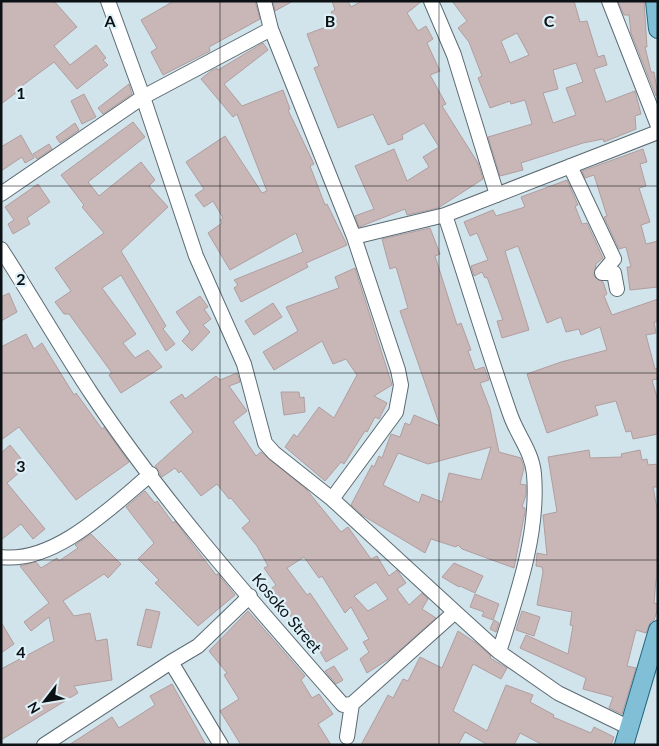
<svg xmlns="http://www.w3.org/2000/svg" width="659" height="746" viewBox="0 0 659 746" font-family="Lato,sans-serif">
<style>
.building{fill:#c9b6b7;stroke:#b19e9f;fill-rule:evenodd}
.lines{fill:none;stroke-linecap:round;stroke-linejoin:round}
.minor-casing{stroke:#5c6b73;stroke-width:16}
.major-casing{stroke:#216781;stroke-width:20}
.minor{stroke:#fff;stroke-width:14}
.major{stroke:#81bfd6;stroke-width:18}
.grid{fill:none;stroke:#0b1114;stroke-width:1;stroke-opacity:0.55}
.labels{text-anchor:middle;stroke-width:4.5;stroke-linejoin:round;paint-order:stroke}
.street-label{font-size:16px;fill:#0b1114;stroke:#def0f8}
.grid-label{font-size:16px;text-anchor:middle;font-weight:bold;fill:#0b1114;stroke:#def0f8;stroke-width:4.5;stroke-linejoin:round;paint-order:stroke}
</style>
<rect width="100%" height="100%" fill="#d1e3eb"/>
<path class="building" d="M1,1H54L77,27L54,46L70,65L96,45L106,58L103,60L108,65L77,89L54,62L15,91L17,92L1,104Z
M174,1H255L260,19L209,47L210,51L163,75L151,52L157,48L141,20Z
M273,1H293L275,11Z
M332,1H348L351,7L362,1H422L407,13L418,31L426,26L433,39L427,43L440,71L430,75L446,104L442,106L478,163L483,179L438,208L407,215L405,209L359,227L355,216L374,209L355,166L394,149L407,181L429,167L423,157L439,147L424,123L402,135L403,139L388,145L373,114L338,128L314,68L319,66L307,34L337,23L331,12L335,10Z
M452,1H574L580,22L587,21L598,57L604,55L607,65L594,69L606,102L635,91L641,114L635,116L636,129L604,142L603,139L583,143L521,163L523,170L500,176L488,137L532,124L525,100L511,104L510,101L490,108L478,78L482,76L469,42L458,28L467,21ZM517,33L529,55L510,63L501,41ZM576,63L583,82L566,88L576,115L553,123L543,93L558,89L553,70Z
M618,1H644L647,47H645L651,72H654L658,96H656L631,33L629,15H624Z
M263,43L268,50L224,84L242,106L283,90L290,109L288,110L314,164L310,166L325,205L327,204L347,245L306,263L308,267L241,302L234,288L238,285L234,280L303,252L296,233L230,270L208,233L222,223L220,220L223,218L213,201L204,207L195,195L204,189L186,162L225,136L262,193L267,191L237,114L233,117L201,79L211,71L217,68L218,70Z
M129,84L132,94L103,114L98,108Z
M84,94L96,117L82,124L71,101Z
M133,122L145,137L88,182L99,196L141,162L155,180L149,186L168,207L121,251L166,326L163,329L175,344L166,351L121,275L102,288L136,334L123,343L135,358L148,350L162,367L121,393L109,375L112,373L69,314H64L55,302L71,291L55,268L104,233L82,207L84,205L61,175Z
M75,123L79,130L60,143L56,137Z
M21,135L34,158L25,163L22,157L1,171V147Z
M49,144L52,149L37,159L33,154Z
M643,149L647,162L640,164L646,186L639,188L650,222L641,225L646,244L658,241V287L630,290L627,267H631L626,247L619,249L604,217L607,216L594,175L585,178L582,171Z
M567,180L578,205L575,206L582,224L587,223L603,258L596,264L594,276L603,282L607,294L604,296L612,315L658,299V322H654L656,333L646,335L655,369L658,368V379L652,380L658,401V434L633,439L631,431L626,432L616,401L595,406L598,415L547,433L527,374L561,362L607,350L600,327L581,335L579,329L566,332L561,317L547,323L518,246L505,251L529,330L502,338L497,321L503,320L487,277L485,278L482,272L474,276L471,266L488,260L477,233L470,236L464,222L493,210L496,216L525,207L521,197Z
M38,184L50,202L27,218L30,224L13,234L8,224L14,220L5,207Z
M430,228L440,254L435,256L457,325L461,323L471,350L468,351L475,370L484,367L489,380L480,383L490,409L499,452L521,458L524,468L520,484L526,485V495L522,507L525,508V512L514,568L462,549L458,545L456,547L431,539L425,553L362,515L351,505L372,465L374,467L379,456L382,458L391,434L400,437L405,423L410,425L414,415L440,426L400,311L408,308L396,267L390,269L382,239ZM491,447L481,480L449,473L442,502L422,494L419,503L383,485L398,453L428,464Z
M355,268L392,385L374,396L387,403L379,419L375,417L367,432L365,431L344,464L341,462L325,481L285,447L294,434L297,437L319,407L334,418L357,375L346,359L333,364L322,341L274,370L263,352L298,331L286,307L339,288L335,277Z
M9,293L17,312L1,321V297Z
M200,296L208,307L204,309L211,319L203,325L210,332L192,351L182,341L190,332L176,312Z
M273,303L282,317L254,335L245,321Z
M26,334L34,349L42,343L74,395L76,393L102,429L104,427L129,462L76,500L19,427L1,440V347Z
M237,373L240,382L229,386L247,411L233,422L256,456L261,452L306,489L341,532L348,527L371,559L377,556L389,576L397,570L406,583L397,589L409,605L422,593L428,599L422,609L436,618L392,657L367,673L360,659L369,652L363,642L369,639L351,607L345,613L322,576L319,578L304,557L287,568L307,595L310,593L348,649L326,662L307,629L303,633L271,589L276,585L264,568L268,566L257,546L242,528L250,521L231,498L229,499L217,484L201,496L181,471L179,473L175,468L162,477L155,466L193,432L170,402L182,394L185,399L216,376L220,380ZM376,582L388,599L368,611L354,596Z
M281,392H299L300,398L304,397L305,412L284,415Z
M10,445L27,466L7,483L45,529L33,539L21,524L1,540V453Z
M589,450L590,458L622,457L621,454L640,450L642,460L647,459L648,465L658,464V487H653L658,514V580L656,579L654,603L658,604V608L654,620L650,623L646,633L636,630L627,666L636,668L622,714L609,708L613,697L583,689L586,678L520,648L526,635L568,654L573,626L570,625L572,612L537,605L543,572L542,567L536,566L537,553L547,555L543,515L557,512L548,457Z
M145,491L155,503L157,501L173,523L175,521L216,575L218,574L235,595L198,626L155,583L159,580L138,559L154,543L126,507Z
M91,534L121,564L108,578L104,574L63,601L74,616L90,613L96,641L107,639L112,680L74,686L78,693L1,740V669L54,641L49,617L31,631L24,622L49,603L20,566L36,562L41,568L57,558L59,561L78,548L75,545Z
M454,563L483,576L475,593L460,586L459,587L442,577Z
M475,594L499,604L493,620L482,616L484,612L470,607Z
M146,609L160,612L151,648L137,645Z
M248,611L305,676L301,680L312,698L319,694L333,714L318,724L331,745H241L230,727L220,711L239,699L224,675L227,673L209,651Z
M522,611L540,617L534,636L516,630Z
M494,620L499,623L496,632L490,629Z
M1,622L14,644L1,653Z
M458,631L476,643L491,656L490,658L507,668L501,679L473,664L453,711L487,731L506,685L533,695L530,702L554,715L553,717L591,733L594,727L614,737L611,745H543L520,733L514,745H488L465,732L458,745H361L388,695L393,698L403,679L408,681L420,657L442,668Z
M334,666L343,680L336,684L325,671Z
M172,684L206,745H69L112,717L119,728L155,705L150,696Z"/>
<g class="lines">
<g class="minor-casing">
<path id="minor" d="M108,1L143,97L196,256L244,364L265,443L274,453L332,499L455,612
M264,1L271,29L354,237L398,370L401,385L396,412L332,499
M431,1L454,55L497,195
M609,1L658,126
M570,166L614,259L602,273H614L617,289
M1,194L143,97L271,29
M445,215C467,281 487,348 510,414C517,435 532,451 534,474C539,534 517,595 499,652
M354,237L445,215L658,132
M1,249C32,297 60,346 91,393C163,502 257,607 343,705L352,704L455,612L499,652L558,693L630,728
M1,557C55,564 112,506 151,474
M171,662L221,745
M347,737L352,704
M44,745L171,662L198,646L250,596"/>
</g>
<g class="major-casing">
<path id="major" d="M655,1L658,29
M624,745L658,630"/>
</g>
<use href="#minor" class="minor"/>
<use href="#major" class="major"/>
</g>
<path class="grid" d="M220,1V745M439,1V745M1,186H658M1,373H658M1,560H658"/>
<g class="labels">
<g class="street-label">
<text transform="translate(287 613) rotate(50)" y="6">Kosoko Street</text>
</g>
</g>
<g class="grid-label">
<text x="110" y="27">A</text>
<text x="330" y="27">B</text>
<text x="549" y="27">C</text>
<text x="21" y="99">1</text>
<text x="21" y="285">2</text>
<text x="21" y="472">3</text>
<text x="21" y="658">4</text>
</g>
<rect width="659" height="746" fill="none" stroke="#0b1114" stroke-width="5"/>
<g transform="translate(45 701) rotate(239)" stroke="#def0f8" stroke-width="4" paint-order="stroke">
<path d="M0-4L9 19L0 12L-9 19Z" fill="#0b1114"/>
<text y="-8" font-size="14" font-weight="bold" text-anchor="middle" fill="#0b1114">N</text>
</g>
</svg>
